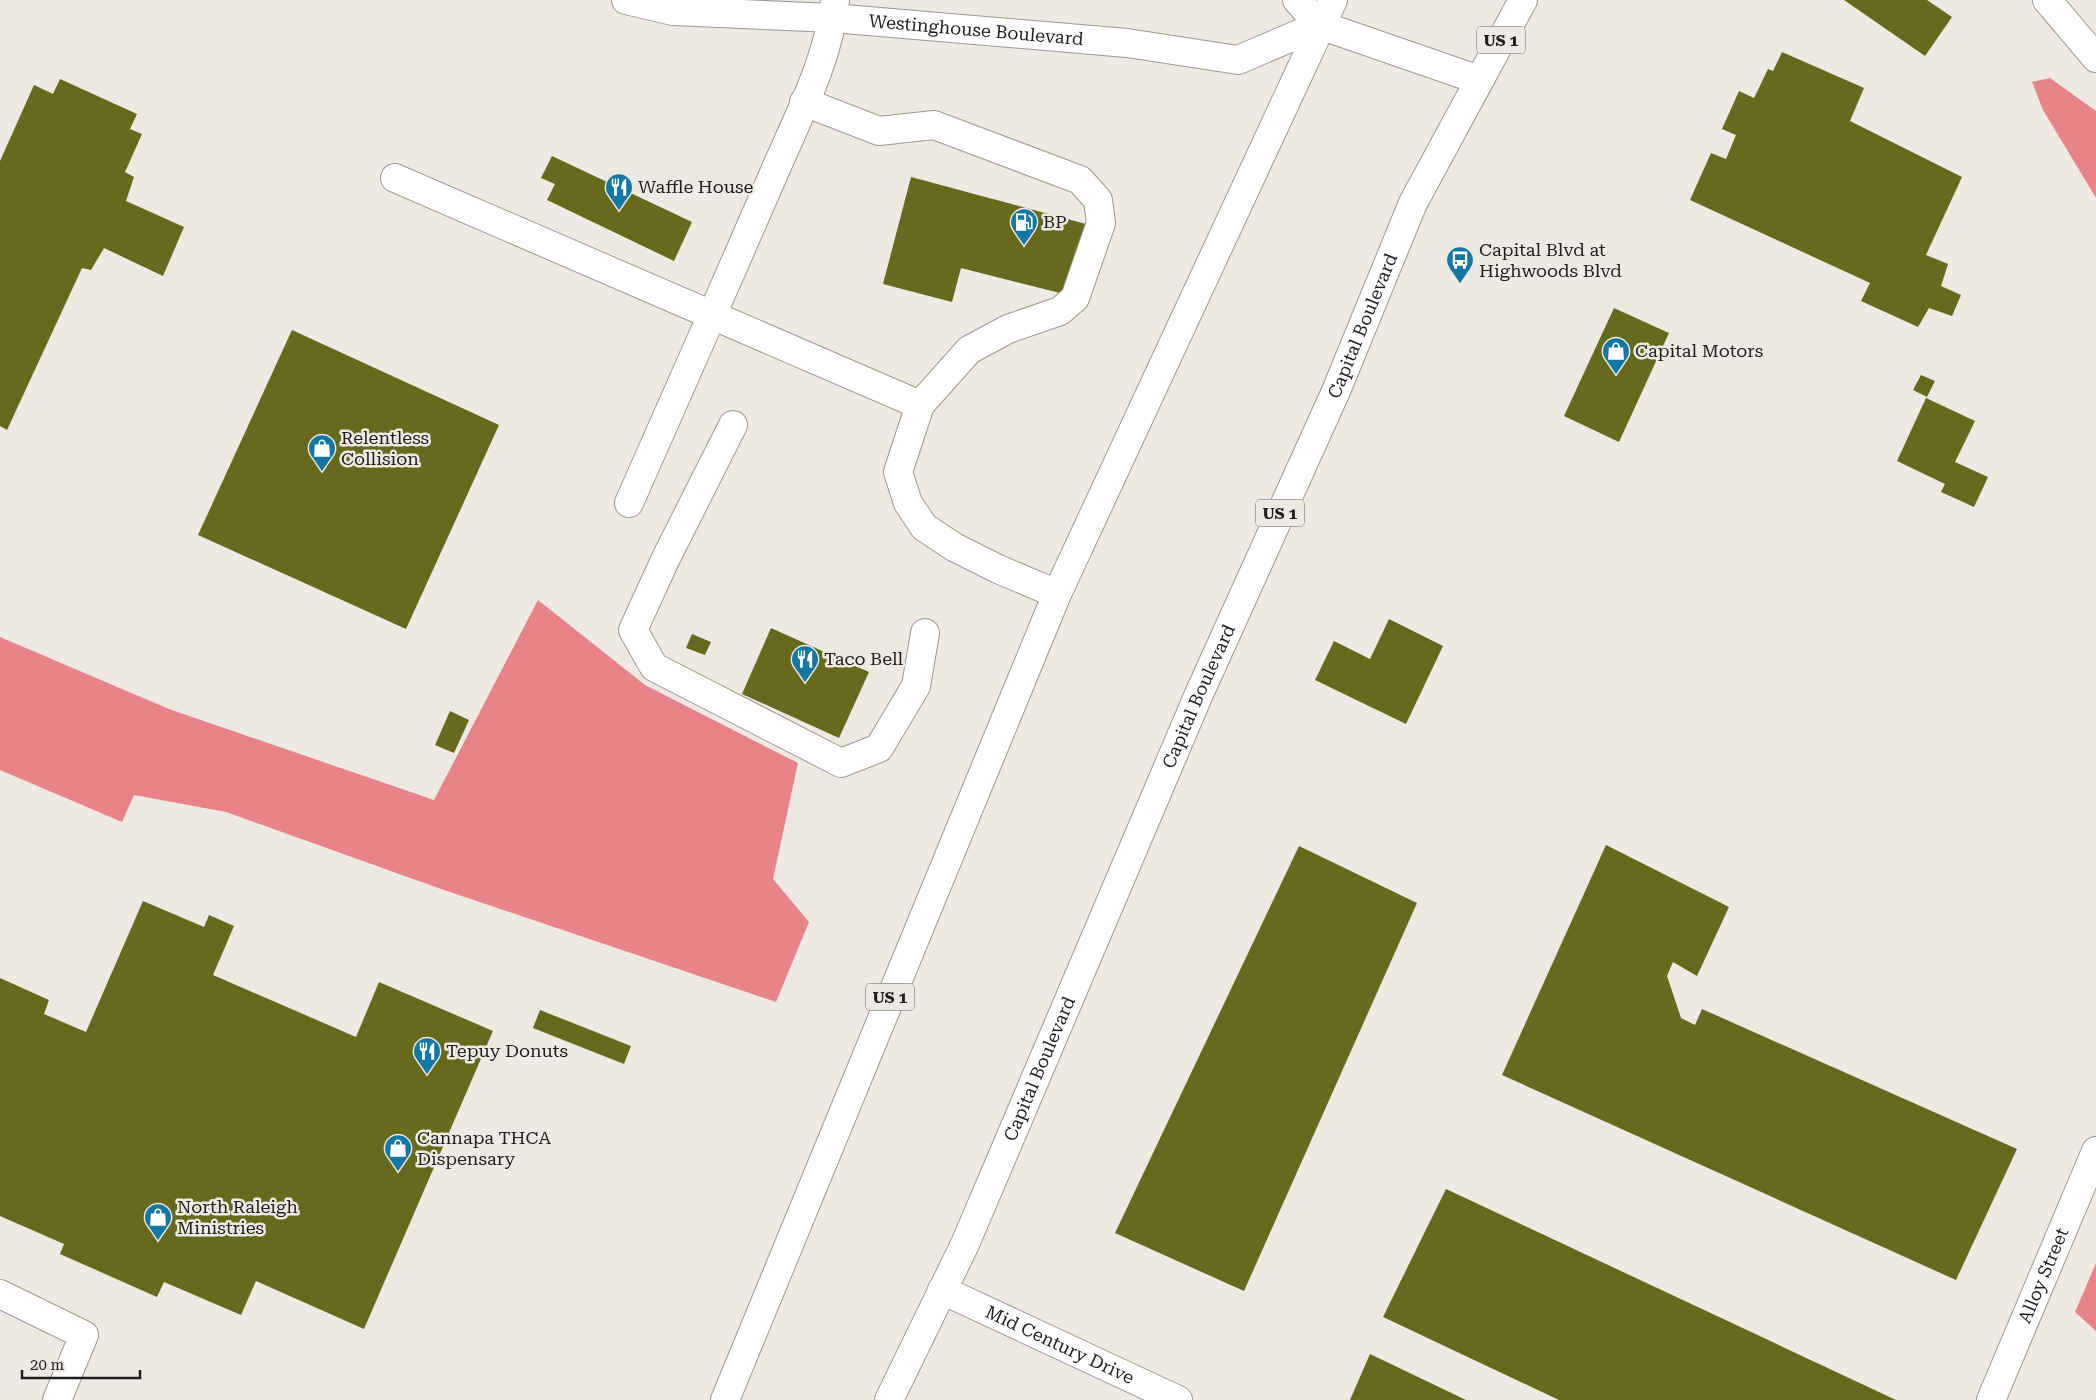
<svg xmlns="http://www.w3.org/2000/svg" width="2096" height="1400" viewBox="0 0 2096 1400" font-family="'Roboto Serif',serif">
<style>
.forest{fill:#e88488}
.building{fill:#67691c}
.lines{fill:none;stroke-linecap:round;stroke-linejoin:round}
.minor-casing{stroke:#9b9790;stroke-width:30}
.major-casing{stroke:#9b9790;stroke-width:30}
.highway-casing{stroke:#9b9790;stroke-width:30}
.minor{stroke:#fff;stroke-width:28}
.major{stroke:#fff;stroke-width:28}
.highway{stroke:#fff;stroke-width:28}
.labels{text-anchor:middle;stroke-width:5;stroke-linejoin:round;paint-order:stroke}
.shield{fill:#eeeae3;stroke:#5e5b58;stroke-width:1}
.shield-label{font-size:16px;font-weight:bold;fill:#201e1c}
.street-label{font-size:18px;fill:#201e1c;stroke:#eeeae3}
.poi-label{font-size:18px;fill:#201e1c;stroke:#eeeae3;text-anchor:start}
</style>
<rect width="100%" height="100%" fill="#eeeae3"/>
<path class="forest" d="M2050,78L2096,111V198L2043,110L2032,82Z
M538,600L645,685L798,763L773,879L809,922L776,1002L441,889L226,812L134,795L122,822L0,770V637L169,709L434,800Z
M2096,1263V1331L2075,1312Z"/>
<path class="building" d="M1844,0H1927L1952,17L1925,56Z
M1782,52L1864,88L1850,121L1962,177L1926,255L1948,264L1941,286L1961,295L1952,316L1929,308L1918,327L1861,301L1870,283L1690,200L1711,153L1726,159L1736,135L1722,129L1739,91L1754,98L1768,69L1773,71Z
M60,79L137,114L130,129L142,134L125,172L134,177L126,201L184,227L163,276L104,248L91,270L82,268L7,430L0,426V161L34,85L53,94Z
M552,156L692,222L674,261L547,200L555,184L541,178Z
M911,177L1086,224L1068,295L961,268L952,302L883,284Z
M1614,308L1669,333L1619,442L1564,416Z
M292,330L499,425L406,629L198,535Z
M1921,375L1935,381L1927,397L1913,390Z
M1926,398L1975,421L1955,462L1988,477L1974,507L1941,492L1945,484L1897,461Z
M1389,619L1443,646L1406,724L1315,680L1334,641L1370,659Z
M771,628L869,672L839,738L742,694Z
M692,634L711,642L705,655L686,648Z
M450,711L469,720L454,753L435,745Z
M1606,845L1729,907L1697,976L1673,962L1667,976L1681,1018L1695,1025L1702,1009L2017,1149L1956,1280L1502,1075Z
M1299,846L1417,903L1244,1291L1115,1233Z
M143,901L204,927L209,915L234,926L213,975L356,1037L379,982L493,1031L364,1329L256,1281L241,1315L164,1282L157,1297L60,1254L64,1244L0,1216V978L49,1000L44,1014L86,1032Z
M540,1010L631,1046L624,1064L533,1028Z
M1446,1189L1896,1400H1559L1383,1317Z
M1370,1354L1466,1400H1350Z"/>
<g class="lines">
<g class="minor-casing">
<g id="minor">
<path id="s1" d="M626,0L673,11L833,18L1127,43L1238,60L1320,25"/>
<path d="M1297,0L1320,25L1479,80"/>
<path d="M804,102L879,131L934,125L1080,180L1098,200L1101,223L1075,298L1060,311L1008,329L969,350L920,405"/>
<path d="M395,178L920,405L898,472L908,503L924,527L954,547L998,569L1057,594"/>
<path d="M733,425L666,558L633,630L654,667L841,763L879,748L916,686L925,633"/>
<path d="M629,503C677,395 724,288 771,180C795,123 828,63 835,1"/>
<path id="s2" d="M942,1290L1178,1400"/>
<path d="M0,1294L84,1335L57,1400"/>
<path id="s3" d="M1991,1400L2096,1151"/>
</g>
</g>
<g class="major-casing">
<path id="major" d="M2047,0L2096,58"/>
</g>
<g class="highway-casing">
<g id="highway">
<path d="M725,1400L1057,594L1333,0"/>
<path id="s4" d="M889,1400L965,1244L1199,694L1336,391L1413,203L1523,0"/>
</g>
</g>
<use href="#minor" class="minor"/>
<use href="#major" class="major"/>
<use href="#highway" class="highway"/>
</g>
<defs>
<g id="restaurant-pin" transform="scale(1.4375)"><path d="M0 17L-7.5 6A9.5 9.5 0 1 1 7.5 6Z" fill="#1277a3" stroke="#eeeae3"/><path d="M-5-6h1v4h1v-4h1v4h1v-4h1v5L-1.5 .5V6h-2V.5L-5-1ZM5-6V6H3V1.5H1.5Q1.5-4 5-6Z" fill="#fff"/></g>
<g id="fuel-pin" transform="scale(1.4375)"><path d="M0 17L-7.5 6A9.5 9.5 0 1 1 7.5 6Z" fill="#1277a3" stroke="#eeeae3"/><path d="M-5.5-6h7V0h2V4h1.3V-2.5L3-4.5l.8-.8L6-3V5H2.5V1h-1V6h-7ZM-4.2-4.7v3.2H.2V-4.7Z" fill="#fff"/></g>
<g id="bus-pin" transform="scale(1.4375)"><path d="M0 17L-7.5 6A9.5 9.5 0 1 1 7.5 6Z" fill="#1277a3" stroke="#eeeae3"/><path d="M-5-6H5V4H4V6H2V4H-2V6H-4V4H-5ZM-3.5-4V0h7V-4ZM-3.5 1.2v1.5H-2V1.2ZM2 1.2v1.5H3.5V1.2Z" fill="#fff"/></g>
<g id="shop-pin" transform="scale(1.4375)"><path d="M0 17L-7.5 6A9.5 9.5 0 1 1 7.5 6Z" fill="#1277a3" stroke="#eeeae3"/><path d="M-5-2.5h2.3a2.7 3.5 0 0 1 5.4 0H5L5.5 6h-11ZM-1.5-2.5h3a1.5 2.3 0 0 0-3 0Z" fill="#fff"/></g>
</defs>
<g fill-rule="evenodd">
<use href="#restaurant-pin" x="619" y="187"/>
<use href="#fuel-pin" x="1024" y="222"/>
<use href="#bus-pin" x="1460" y="260"/>
<use href="#shop-pin" x="1616" y="351"/>
<use href="#shop-pin" x="322" y="448"/>
<use href="#restaurant-pin" x="805" y="659"/>
<use href="#restaurant-pin" x="427" y="1051"/>
<use href="#shop-pin" x="398" y="1148"/>
<use href="#shop-pin" x="158" y="1217"/>
</g>
<g class="labels">
<g class="shield">
<rect x="1477" y="26.5" width="48" height="27" rx="4"/>
<rect x="1256" y="499.5" width="48" height="27" rx="4"/>
<rect x="866" y="983.5" width="48" height="27" rx="4"/>
</g>
<g class="shield-label">
<text x="1501" y="46">US 1</text>
<text x="1280" y="519">US 1</text>
<text x="890" y="1003">US 1</text>
</g>
<g class="street-label">
<text dy="6" stroke="none"><textPath href="#s1" startOffset="352">Westinghouse Boulevard</textPath></text>
<text dy="6" stroke="none"><textPath href="#s4" startOffset="1174">Capital Boulevard</textPath></text>
<text dy="6" stroke="none"><textPath href="#s4" startOffset="769">Capital Boulevard</textPath></text>
<text dy="6" stroke="none"><textPath href="#s4" startOffset="364">Capital Boulevard</textPath></text>
<text dy="6" stroke="none"><textPath href="#s3" startOffset="135">Alloy Street</textPath></text>
<text dy="6" stroke="none"><textPath href="#s2" startOffset="130">Mid Century Drive</textPath></text>
</g>
<g class="poi-label">
<text x="638" y="193">Waffle House</text>
<text x="1043" y="228">BP</text>
<text x="1479" y="256">Capital Blvd at<tspan x="1479" dy="21">Highwoods Blvd</tspan></text>
<text x="1635" y="357">Capital Motors</text>
<text x="341" y="444">Relentless<tspan x="341" dy="21">Collision</tspan></text>
<text x="824" y="665">Taco Bell</text>
<text x="446" y="1057">Tepuy Donuts</text>
<text x="417" y="1144">Cannapa THCA<tspan x="417" dy="21">Dispensary</tspan></text>
<text x="177" y="1213">North Raleigh<tspan x="177" dy="21">Ministries</tspan></text>
</g>
</g>
<path d="M22 1370v8h118v-8" fill="none" stroke="#201e1c" stroke-width="2.5"/>
<text x="30" y="1370" font-size="15" fill="#201e1c" stroke="#eeeae3" stroke-width="4" paint-order="stroke">20 m</text>
</svg>
